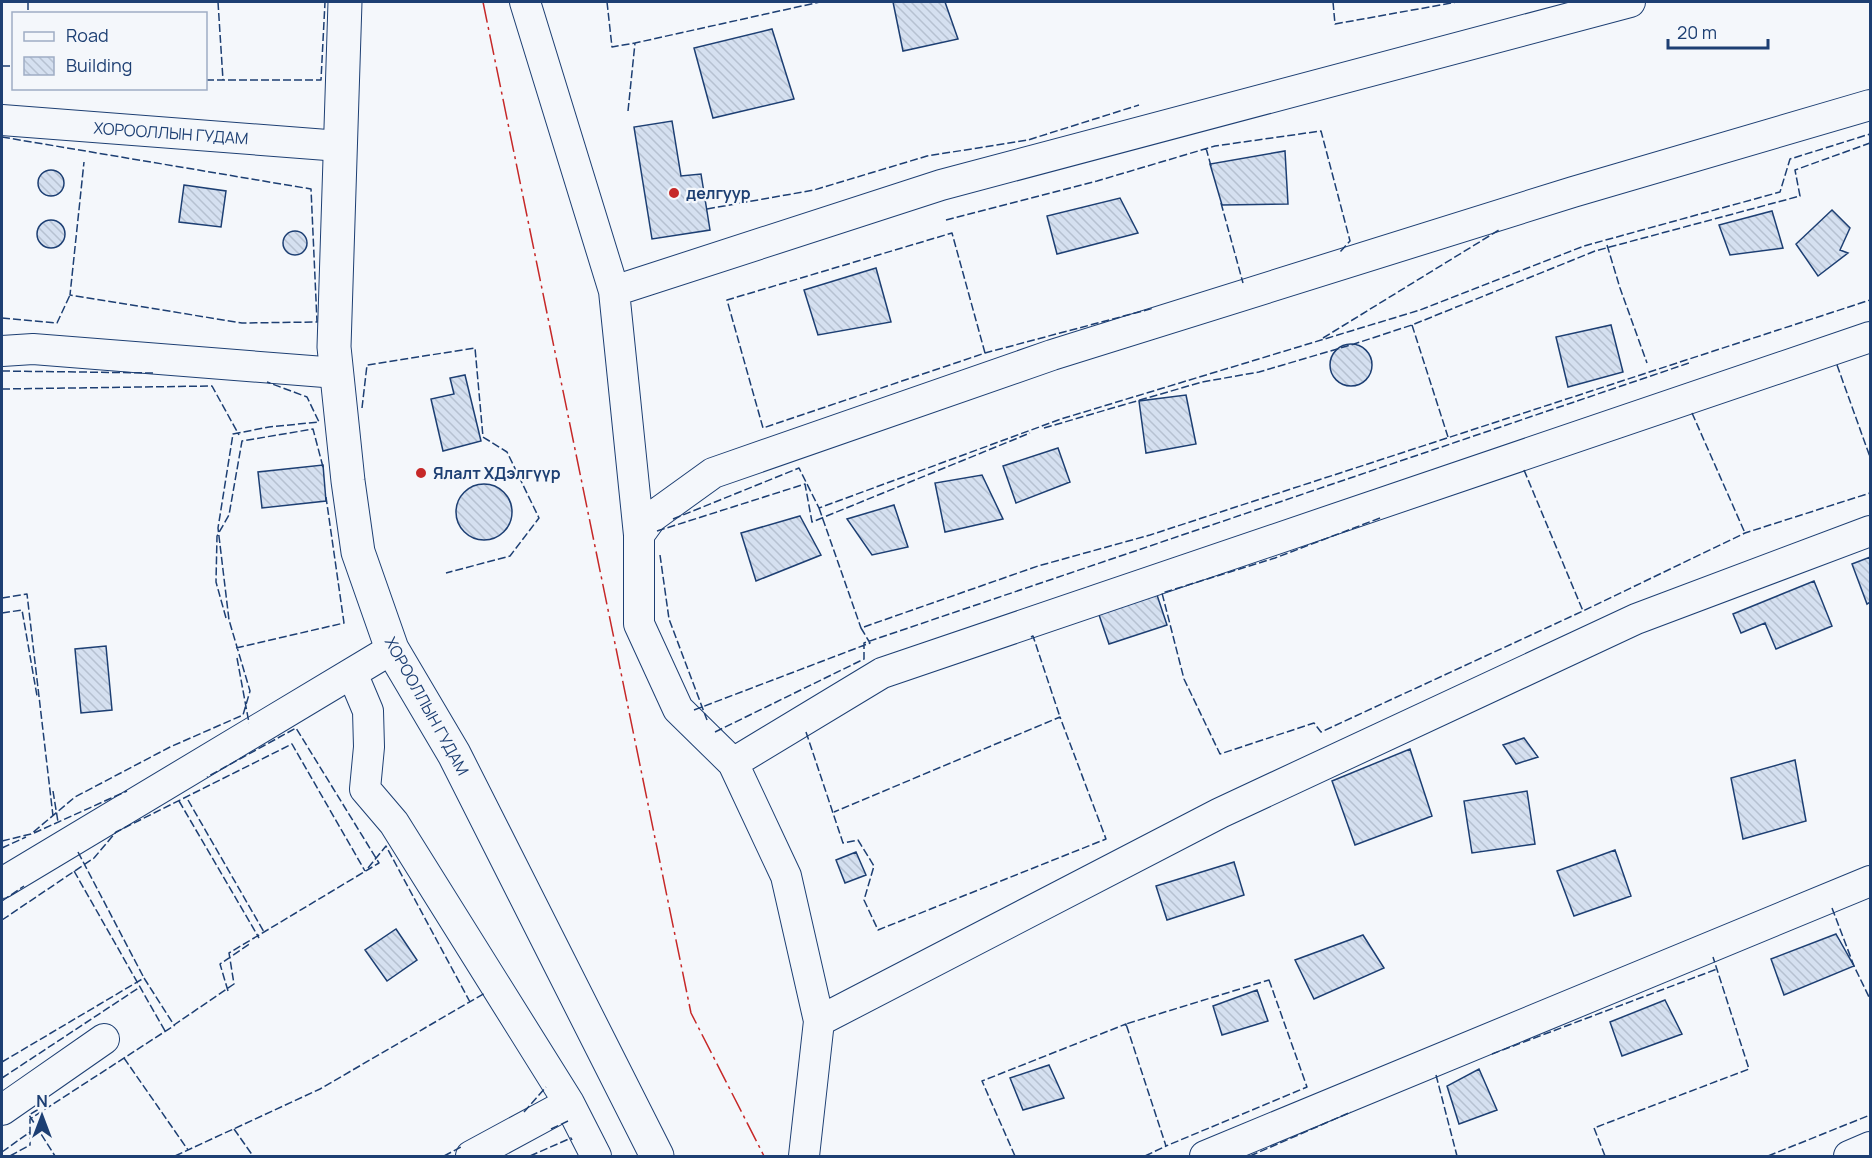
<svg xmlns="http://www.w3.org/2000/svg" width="1872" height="1158" viewBox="0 0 1872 1158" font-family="Manrope,sans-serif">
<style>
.building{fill:url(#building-back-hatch);stroke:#1d3f73;stroke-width:1.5}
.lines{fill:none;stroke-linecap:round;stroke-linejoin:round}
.street-casing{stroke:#1d3f73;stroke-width:32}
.secondary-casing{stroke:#1d3f73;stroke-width:35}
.street{stroke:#f4f7fb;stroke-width:30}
.secondary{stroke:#f4f7fb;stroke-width:33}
.fence{stroke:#1d3f73;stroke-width:1.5;stroke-dasharray:8 3;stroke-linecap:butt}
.power{stroke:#c62828;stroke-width:1.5;stroke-dasharray:21 4.5 3 4.5;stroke-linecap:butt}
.poi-dot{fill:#c62828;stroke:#f4f7fb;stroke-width:2}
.labels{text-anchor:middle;stroke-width:4.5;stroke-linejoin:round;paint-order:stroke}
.street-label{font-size:16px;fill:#1d3f73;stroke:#f4f7fb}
.poi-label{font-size:16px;font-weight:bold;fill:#1d3f73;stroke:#f4f7fb;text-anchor:start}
</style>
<defs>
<pattern id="building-back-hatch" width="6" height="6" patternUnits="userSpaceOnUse" patternTransform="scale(1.5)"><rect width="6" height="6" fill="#d5e0f0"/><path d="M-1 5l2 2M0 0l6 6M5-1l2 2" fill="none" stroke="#b6c1d1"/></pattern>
</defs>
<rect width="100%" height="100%" fill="#f4f7fb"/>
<path class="building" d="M893,2H945L958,39L903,51Z
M772,29L794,99L713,118L694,48Z
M672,121L681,176L701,174L710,230L652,239L634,127Z
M1285,151L1288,204L1222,205L1210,164Z
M38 183a13 13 0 1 1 26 0a13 13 0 1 1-26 0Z
M184,185L226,191L221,227L179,222Z
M1120,198L1138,233L1057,254L1047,216Z
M1832,210L1850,228L1840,250L1848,253L1818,276L1796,244Z
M1772,211L1783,248L1730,255L1719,225Z
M37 234a14 14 0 1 1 28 0a14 14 0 1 1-28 0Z
M283 243a12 12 0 1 1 24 0a12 12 0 1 1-24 0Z
M876,268L891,322L818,335L804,290Z
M1611,325L1623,372L1568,387L1556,337Z
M1330 365a21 21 0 1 1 42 0a21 21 0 1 1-42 0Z
M465,375L481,441L443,451L431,399L454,394L450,378Z
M1186,395L1196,444L1146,453L1139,401Z
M1058,448L1070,482L1016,503L1003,466Z
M323,465L326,501L262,508L258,472Z
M982,475L1003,519L945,532L935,483Z
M456 512a28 28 0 1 1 56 0a28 28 0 1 1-56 0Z
M894,505L908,547L872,555L847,519Z
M800,516L821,555L756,581L741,533Z
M1870,557V602L1867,604L1852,564Z
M1814,581L1832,626L1776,649L1765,623L1741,633L1733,614Z
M1155,589L1167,625L1109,644L1097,609Z
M106,646L112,710L81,713L75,649Z
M1524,738L1538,757L1516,764L1503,745Z
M1410,749L1432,816L1355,845L1332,781Z
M1795,760L1806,821L1743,839L1731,778Z
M1527,791L1535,844L1472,853L1464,801Z
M1615,850L1631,896L1574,916L1557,871Z
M856,852L866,875L845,883L836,860Z
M1234,862L1244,895L1167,920L1156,886Z
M396,929L417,960L387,981L365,950Z
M1836,934L1854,966L1784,995L1771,959Z
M1363,935L1384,968L1314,999L1295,960Z
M1257,990L1268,1021L1222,1035L1213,1006Z
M1665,1000L1682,1034L1622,1056L1610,1022Z
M1049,1065L1064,1098L1023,1110L1010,1078Z
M1479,1069L1497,1110L1459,1124L1447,1086Z"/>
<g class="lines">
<g class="street-casing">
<path id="street" d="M525,2L614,291
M2,120L340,146
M2,351L33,349L337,373
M639,535L614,291L941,185L1630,2
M352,673L368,711L369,747L365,789L394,823L569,1103
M733,763L882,673L1870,337
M2,883L392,649
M819,1021L1220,813L1636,619L1870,531
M2,1110L104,1039
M471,1156L569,1103L596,1156
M804,1156L819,1021L786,876L733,763L678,709L639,624V535L652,517L713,473L1052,355L1573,192L1870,105
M1205,1156L1870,881
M1849,1156L1870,1147"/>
</g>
<g class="secondary-casing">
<path id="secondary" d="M345,2L334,347L348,481L358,552L392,649L454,754L657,1156"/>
</g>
<use href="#street" class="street"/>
<use href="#secondary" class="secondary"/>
<path class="fence" d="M28,2V14
M218,2L223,80
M607,2L612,47L635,43
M1333,2L1335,24L1457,2
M2,66H14
M206,80H321L325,2
M628,111L635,43L820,2
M2,137L311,189L317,322L242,323L70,295L84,162
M1206,148L1211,166
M1221,203L1243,283
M707,209L814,190L927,156L1028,140L1139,105
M946,220L1097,181L1215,146L1321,131L1350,241L1340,252
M1607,245L1620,288L1647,363
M2,318L57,323L70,295
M1412,325L1448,437
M1323,338L1499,230
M985,353L952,233L727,300L763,428L985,353L1154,308
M1837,365L1870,457
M2,371L154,373
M2,389L212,386L239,435
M362,408L367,365L475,348L483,437L507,452L539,518L510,556L446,573
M1692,413L1745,533
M1044,428L1202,382L1259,372L1354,344L1412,325L1595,251L1800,196L1795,170L1870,143
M1524,470L1583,611
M819,508L861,628
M1380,518L1275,558L1162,593L1184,679L1220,754L1314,723L1321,732L1583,611L1745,533L1870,493
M673,519L799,468L819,508L1061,419L1420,310L1584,246L1780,192L1790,159L1870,134
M657,531L805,484L812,522L1030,433
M660,555L669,619L707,720
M2,598L27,594L53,816
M2,613L22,610L37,696
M226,618L216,582L217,536L229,515L242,441L313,429L323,467
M1031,637L1033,636L1060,717
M236,648L344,623L326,497
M237,658L249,723
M694,710L870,643L861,628L1038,566L1150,535L1870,300
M715,732L864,659V643L1689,363
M806,732L843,843L858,840L874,866L864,900L878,930L1106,839L1060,717L834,812
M53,791L58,822
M188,800L264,932
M179,801L259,938
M34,833L127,791
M2,841L31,834L75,797L170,747L243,715L250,691L229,620L218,528L233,434L269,427L319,422L307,397L267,382
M2,848L26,837
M78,852L144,978
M368,868L386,846L470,1002
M74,871L165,1031
M2,901L24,886
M1832,908L1854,966L1870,999
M2,920L94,858L116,832L292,744L365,871
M1269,980L1307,1087L1166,1146L1126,1024Z
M228,991L220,964L251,943
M1492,1054L1717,969
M124,1058L188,1150
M2,1062L144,978L174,1025L234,984L229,953L379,863L296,728L207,777
M1436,1075L1457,1156
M2,1078L140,987
M47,1104L29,1115L55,1156
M524,1112L546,1087
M234,1129L253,1156
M551,1129L568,1121
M2,1152L30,1132
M10,1156L30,1145V1119L175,1025
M175,1156L320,1089L485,993
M444,1156L461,1147
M530,1156L571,1138L572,1140
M1015,1156L982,1081L1126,1024V1026
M1145,1156L1166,1146
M1250,1156L1351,1112
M1605,1156L1594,1128L1749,1069L1713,957
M1768,1156L1870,1115"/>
<path class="power" d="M483,2L691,1013L764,1156"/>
</g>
<g class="poi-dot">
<circle cx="674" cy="193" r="6"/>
<circle cx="421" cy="473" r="6"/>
</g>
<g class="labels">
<g class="street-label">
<text transform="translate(171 133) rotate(4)" y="6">ХОРООЛЛЫН ГУДАМ</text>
<text transform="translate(427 706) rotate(61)" y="6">ХОРООЛЛЫН ГУДАМ</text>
</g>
<g class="poi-label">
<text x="686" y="199">делгуур</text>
<text x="433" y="479">Ялалт ХДэлгүүр</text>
</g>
</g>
<rect width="1872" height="1158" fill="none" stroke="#1d3f73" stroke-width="6"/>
<rect x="12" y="12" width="195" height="78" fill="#f4f7fb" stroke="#9eadc5" stroke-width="1.5"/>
<rect x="24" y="32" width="30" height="9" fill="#f4f7fb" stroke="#9eadc5" stroke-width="1.5"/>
<text x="66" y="42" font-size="18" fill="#1d3f73">Road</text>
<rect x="24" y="57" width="30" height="18" fill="url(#building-back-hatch)" stroke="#9eadc5" stroke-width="1.5"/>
<text x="66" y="72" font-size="18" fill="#1d3f73">Building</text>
<g transform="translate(42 1116)" stroke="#f4f7fb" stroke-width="4.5" paint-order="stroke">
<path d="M0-4.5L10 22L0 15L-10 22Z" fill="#1d3f73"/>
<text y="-9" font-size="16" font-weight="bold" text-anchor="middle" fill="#1d3f73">N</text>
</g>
<path d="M1668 39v9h100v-9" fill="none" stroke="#1d3f73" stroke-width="3"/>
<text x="1677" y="39" font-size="18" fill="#1d3f73" stroke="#f4f7fb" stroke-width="4.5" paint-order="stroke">20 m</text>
</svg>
